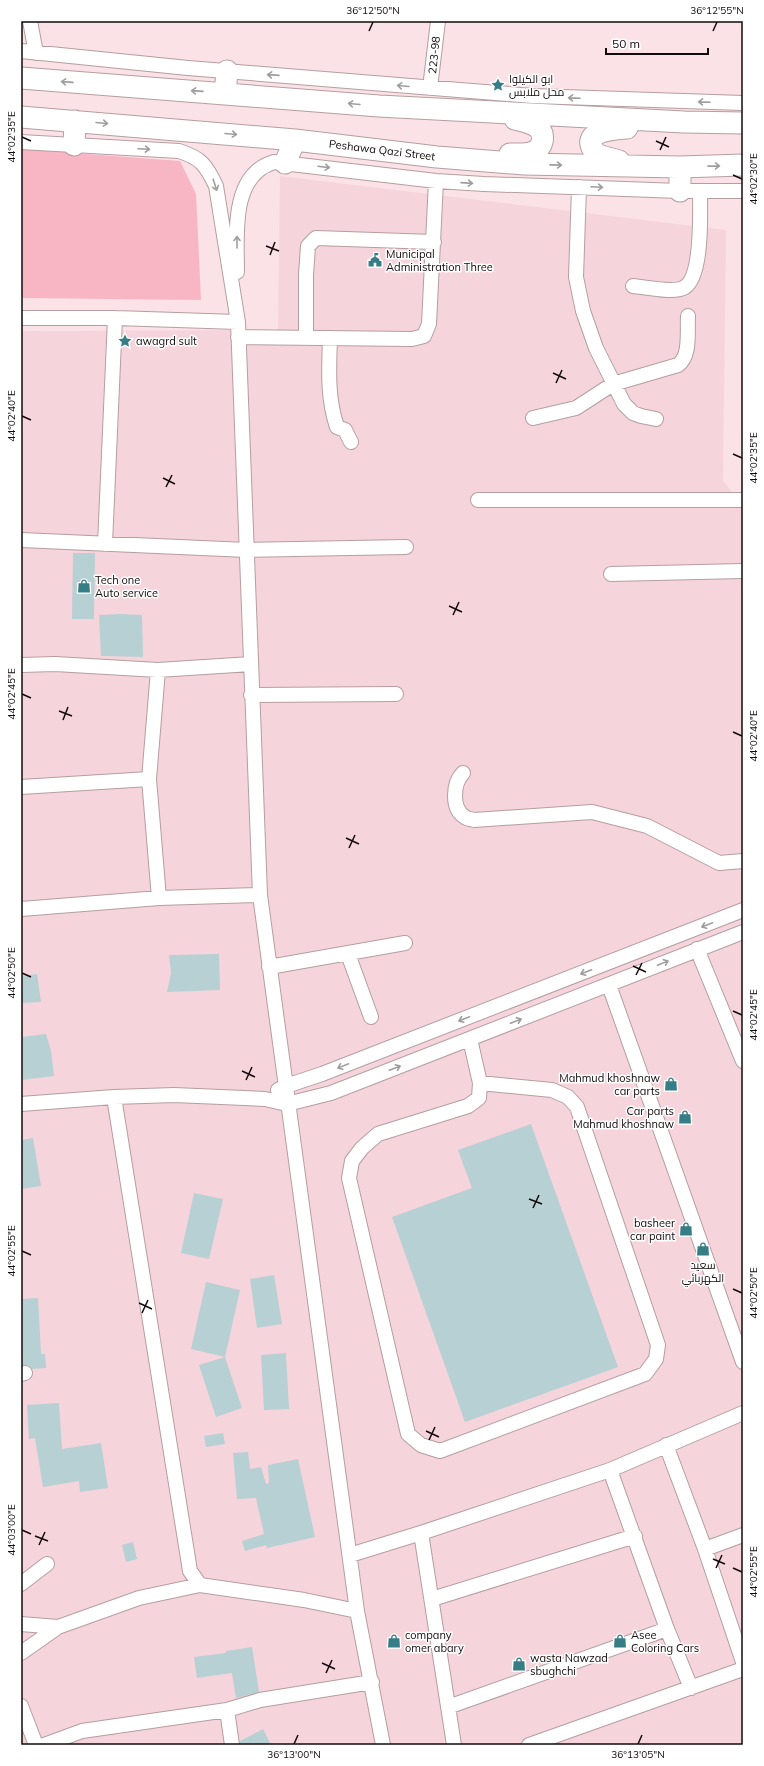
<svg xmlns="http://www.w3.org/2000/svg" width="764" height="1766" viewBox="0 0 764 1766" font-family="Mulish,Cairo,sans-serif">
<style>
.built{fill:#f6d4db}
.green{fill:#f8b6c5}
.building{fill:#b6d0d3}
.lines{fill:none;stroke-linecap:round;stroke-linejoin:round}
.minor-casing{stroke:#b59ea2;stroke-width:16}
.highway-casing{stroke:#b59ea2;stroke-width:23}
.minor{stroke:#fff;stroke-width:14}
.highway{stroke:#fff;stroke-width:21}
.oneway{stroke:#a09d9e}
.ticks{fill:none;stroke:#120a0c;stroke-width:1.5}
.labels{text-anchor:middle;stroke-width:3;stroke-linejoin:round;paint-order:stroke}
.street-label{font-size:11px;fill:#120a0c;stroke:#fff}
.poi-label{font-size:11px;fill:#120a0c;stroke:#fff;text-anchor:start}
.neatline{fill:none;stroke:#120a0c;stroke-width:1.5}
.ticks-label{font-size:10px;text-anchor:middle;fill:#120a0c}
</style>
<rect width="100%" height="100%" fill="#fbe2e7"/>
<path class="built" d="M280,176L726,230L723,481L743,505V1745H21V331L278,330Z"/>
<path class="green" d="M21,149L180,161L196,194L201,300L21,298Z"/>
<path class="building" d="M73,553H95L94,619H72Z
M121,614L142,615L143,657L101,656L99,615Z
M219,954L220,990L167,992L171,973L169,955Z
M37,974L41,1002L21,1003V976Z
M46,1034L51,1051L54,1076L21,1080V1037Z
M531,1124L618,1367L465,1422L392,1217L472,1188L458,1150Z
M33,1138L41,1186L21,1189V1140Z
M194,1193L223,1199L209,1259L181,1253Z
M274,1275L282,1324L257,1328L250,1279Z
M206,1282L240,1290L225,1357L191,1349Z
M38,1298L41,1354H45L46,1368L32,1369L28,1365H21V1299Z
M286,1353L289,1409L264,1410L261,1355Z
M225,1357L242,1408L216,1417L199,1365Z
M59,1403L62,1449L101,1443L108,1488L80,1492L79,1481L43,1487L35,1438L29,1439L27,1405Z
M223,1433L225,1444L206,1447L204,1436Z
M248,1452L250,1469L261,1467L266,1484L269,1483L268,1465L298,1459L315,1537L267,1548L266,1545L245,1551L242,1541L264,1534L256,1498L237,1499L233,1453Z
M133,1542L137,1559L126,1562L122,1545Z
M252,1647L259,1692L236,1698L232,1673L197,1678L194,1657L226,1653V1651Z
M263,1729L271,1745H240V1741Z"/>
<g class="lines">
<g class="minor-casing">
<path id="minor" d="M30,21L36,53
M21,51L188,68L533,96L743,103
M430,88L438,21
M21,142L179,151C201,158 206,165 216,186L238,322L260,895L357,1611L383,1745
M579,187L576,277L583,311L596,348L624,404L633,413L641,416L656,419
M237,272C237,236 230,175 274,162L436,181L484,184L680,191H743
M633,286C645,287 675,294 685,287C703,275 700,211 700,191
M21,318H115L238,322
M238,337L412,339L424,336L429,324L436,181
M306,337V275L308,246L316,238L434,242
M330,338C329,369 327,397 337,427L345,430L351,442
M533,418L576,408L613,384L678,365C691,356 687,331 688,316
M478,500H743
M21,540L247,550L406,547
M105,544L115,318
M611,574L743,571
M21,665L55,664L158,670L251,664
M158,670L149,779L159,898
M251,695L396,694
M463,773C453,783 451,809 465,817C467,819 471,819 474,820L592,812L647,826L719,863L743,861
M21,787L149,779
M21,909L159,898L260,895
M697,949L743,1061
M348,954L371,1017
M269,967L405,943
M609,985L743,1362
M470,1039L480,1083L479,1098L468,1106L378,1134L362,1148L352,1161L349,1178L408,1434L421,1445L440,1451L645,1374L656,1359L658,1345L577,1107L568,1097L552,1090L480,1083
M278,1090L286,1086L322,1074L743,910
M114,1097L190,1571L200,1585
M21,1104L114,1097L174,1095L265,1099L287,1104L331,1093L743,932
M21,1374L25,1373
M666,1445L705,1549L743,1662
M610,1470L667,1629L691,1688
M421,1533L454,1745
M705,1549L743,1535
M350,1555L421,1533L610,1470L743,1413
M21,1584L47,1564
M432,1599L635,1536
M21,1624L58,1627
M21,1653L58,1627L139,1598L200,1585L304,1600L357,1611
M21,1706L36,1745
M448,1707L667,1629
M227,1710L232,1745
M44,1745L82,1731L227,1710L260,1700L372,1682
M529,1745L743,1669"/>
</g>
<g class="highway-casing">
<path id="highway" d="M21,78L379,106L684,122L743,123
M225,94L227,71
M21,117L295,140L437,157L524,164L680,167L743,165
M74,145L75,121
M510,154C517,154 528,155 535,151C538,150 541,146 542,142C546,125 527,122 515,119
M619,161L597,155C576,131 613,129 627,128
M285,163L295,140
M680,191V167"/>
</g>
<use href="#minor" class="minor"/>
<use href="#highway" class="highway"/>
</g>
<defs><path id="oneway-shaft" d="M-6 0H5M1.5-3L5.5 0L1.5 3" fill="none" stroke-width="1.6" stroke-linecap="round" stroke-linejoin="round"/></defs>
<g class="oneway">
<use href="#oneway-shaft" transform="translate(273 75) rotate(-176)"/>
<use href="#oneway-shaft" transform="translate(67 82) rotate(-176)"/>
<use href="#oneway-shaft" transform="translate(403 86) rotate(-175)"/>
<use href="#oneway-shaft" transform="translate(197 91) rotate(-176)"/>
<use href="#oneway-shaft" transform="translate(574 98) rotate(-178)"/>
<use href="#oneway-shaft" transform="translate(704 102) rotate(-178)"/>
<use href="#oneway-shaft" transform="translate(354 104) rotate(-175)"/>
<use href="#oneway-shaft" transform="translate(102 123) rotate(5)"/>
<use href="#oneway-shaft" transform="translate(231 134) rotate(5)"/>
<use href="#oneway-shaft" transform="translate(144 149) rotate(3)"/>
<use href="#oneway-shaft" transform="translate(556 165) rotate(1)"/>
<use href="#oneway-shaft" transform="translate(714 166) rotate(-1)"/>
<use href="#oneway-shaft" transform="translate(324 167) rotate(7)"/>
<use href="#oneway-shaft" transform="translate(467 183) rotate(4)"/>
<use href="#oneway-shaft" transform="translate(215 185) rotate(72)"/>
<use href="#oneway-shaft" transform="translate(597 187) rotate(3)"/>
<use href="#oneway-shaft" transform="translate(237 242) rotate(-90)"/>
<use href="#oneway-shaft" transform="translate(707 925) rotate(159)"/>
<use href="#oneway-shaft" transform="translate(663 963) rotate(-22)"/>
<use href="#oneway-shaft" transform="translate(586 972) rotate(159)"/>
<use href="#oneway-shaft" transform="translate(464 1019) rotate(159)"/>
<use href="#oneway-shaft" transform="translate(516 1021) rotate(-21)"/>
<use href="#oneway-shaft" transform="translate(343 1066) rotate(158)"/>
<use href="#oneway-shaft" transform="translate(395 1068) rotate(-21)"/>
</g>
<path class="ticks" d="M369,31L373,22M713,31L717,22M22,137L31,141M656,141L669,147M660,150L666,137M733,175L742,179M266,246L279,251M270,255L275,242M553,373L566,379M556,383L562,370M22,416L31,420M733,454L742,458M163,478L175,484M166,487L172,475M449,606L462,612M453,615L459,602M22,694L31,698M59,711L72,716M63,720L68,707M733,732L742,736M346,838L359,844M349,848L355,835M633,966L646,972M22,973L31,977M636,975L642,963M733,1011L742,1015M242,1071L255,1077M246,1080L252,1067M529,1199L542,1204M533,1208L539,1195M22,1251L31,1255M733,1289L742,1293M139,1303L152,1309M142,1313L148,1300M426,1431L439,1437M429,1440L435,1427M22,1530L31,1534M35,1536L48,1541M39,1545L45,1532M713,1559L725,1564M716,1568L722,1555M733,1568L742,1572M322,1663L335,1669M326,1673L332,1660M294,1744L298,1735M638,1744L642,1735"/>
<defs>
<g id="sight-bare" transform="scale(1.08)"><path d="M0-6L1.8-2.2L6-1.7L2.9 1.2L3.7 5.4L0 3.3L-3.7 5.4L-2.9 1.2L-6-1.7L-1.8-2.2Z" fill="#367d86" stroke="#fff" stroke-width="2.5" paint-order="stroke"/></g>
<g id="civic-bare" transform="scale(1.08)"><path d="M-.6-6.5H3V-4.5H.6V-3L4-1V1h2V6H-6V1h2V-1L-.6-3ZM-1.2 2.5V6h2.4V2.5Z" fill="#367d86" stroke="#fff" stroke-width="2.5" paint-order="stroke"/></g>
<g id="shop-bare" transform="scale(1.08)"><path d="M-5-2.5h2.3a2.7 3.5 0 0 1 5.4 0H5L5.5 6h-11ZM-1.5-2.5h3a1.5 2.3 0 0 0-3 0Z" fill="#367d86" stroke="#fff" stroke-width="2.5" paint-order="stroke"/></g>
</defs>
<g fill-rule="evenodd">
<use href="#sight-bare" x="498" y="85"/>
<use href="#civic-bare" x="375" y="260"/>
<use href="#sight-bare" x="125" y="341"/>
<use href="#shop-bare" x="84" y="586"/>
<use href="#shop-bare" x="671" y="1084"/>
<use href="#shop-bare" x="685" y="1117"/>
<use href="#shop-bare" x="686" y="1229"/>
<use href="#shop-bare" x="703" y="1249"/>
<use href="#shop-bare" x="394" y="1641"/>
<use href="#shop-bare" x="620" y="1641"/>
<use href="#shop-bare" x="519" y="1664"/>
</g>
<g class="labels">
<g class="street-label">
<text transform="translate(434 55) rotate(-84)" y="4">223-98</text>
<text transform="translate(382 150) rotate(7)" y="4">Peshawa Qazi Street</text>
</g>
<g class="poi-label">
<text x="509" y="83">ابو الكيلوا<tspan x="509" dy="13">محل ملابس</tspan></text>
<text x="386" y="258">Municipal<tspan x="386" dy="13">Administration Three</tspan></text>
<text x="136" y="345">awagrd sult</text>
<text x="95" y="584">Tech one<tspan x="95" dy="13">Auto service</tspan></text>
<text x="660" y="1082" text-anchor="end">Mahmud khoshnaw<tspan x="660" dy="13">car parts</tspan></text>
<text x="674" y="1115" text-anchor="end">Car parts<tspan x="674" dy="13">Mahmud khoshnaw</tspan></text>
<text x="675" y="1227" text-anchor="end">basheer<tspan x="675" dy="13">car paint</tspan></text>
<text x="703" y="1269" text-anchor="middle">سعيد<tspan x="703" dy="13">الكهربائي</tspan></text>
<text x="405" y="1639">company<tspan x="405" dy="13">omer abary</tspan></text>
<text x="631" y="1639">Asee<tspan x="631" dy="13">Coloring Cars</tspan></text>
<text x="530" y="1662">wasta Nawzad<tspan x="530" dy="13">sbughchi</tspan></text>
</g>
</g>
<rect width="764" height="1766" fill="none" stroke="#ffffff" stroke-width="44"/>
<path d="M606 48v6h102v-6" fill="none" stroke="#120a0c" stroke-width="2"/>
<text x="612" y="48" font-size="12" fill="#120a0c" stroke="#ffffff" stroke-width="3" paint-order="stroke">50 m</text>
<rect x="22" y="22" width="720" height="1722" class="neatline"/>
<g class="ticks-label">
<text x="373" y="14">36°12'50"N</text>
<text x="717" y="14">36°12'55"N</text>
<text transform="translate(11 137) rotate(-90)" y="4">44°02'35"E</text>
<text transform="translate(753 179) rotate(-90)" y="4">44°02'30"E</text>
<text transform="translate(11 416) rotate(-90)" y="4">44°02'40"E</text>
<text transform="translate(753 458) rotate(-90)" y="4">44°02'35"E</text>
<text transform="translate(11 694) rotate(-90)" y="4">44°02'45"E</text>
<text transform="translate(753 736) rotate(-90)" y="4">44°02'40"E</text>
<text transform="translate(11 973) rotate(-90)" y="4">44°02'50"E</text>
<text transform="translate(753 1015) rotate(-90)" y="4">44°02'45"E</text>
<text transform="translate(11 1251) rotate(-90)" y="4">44°02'55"E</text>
<text transform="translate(753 1293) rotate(-90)" y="4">44°02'50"E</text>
<text transform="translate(11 1530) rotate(-90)" y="4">44°03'00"E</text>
<text transform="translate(753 1572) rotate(-90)" y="4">44°02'55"E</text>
<text x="294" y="1758">36°13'00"N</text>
<text x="638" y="1758">36°13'05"N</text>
</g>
</svg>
